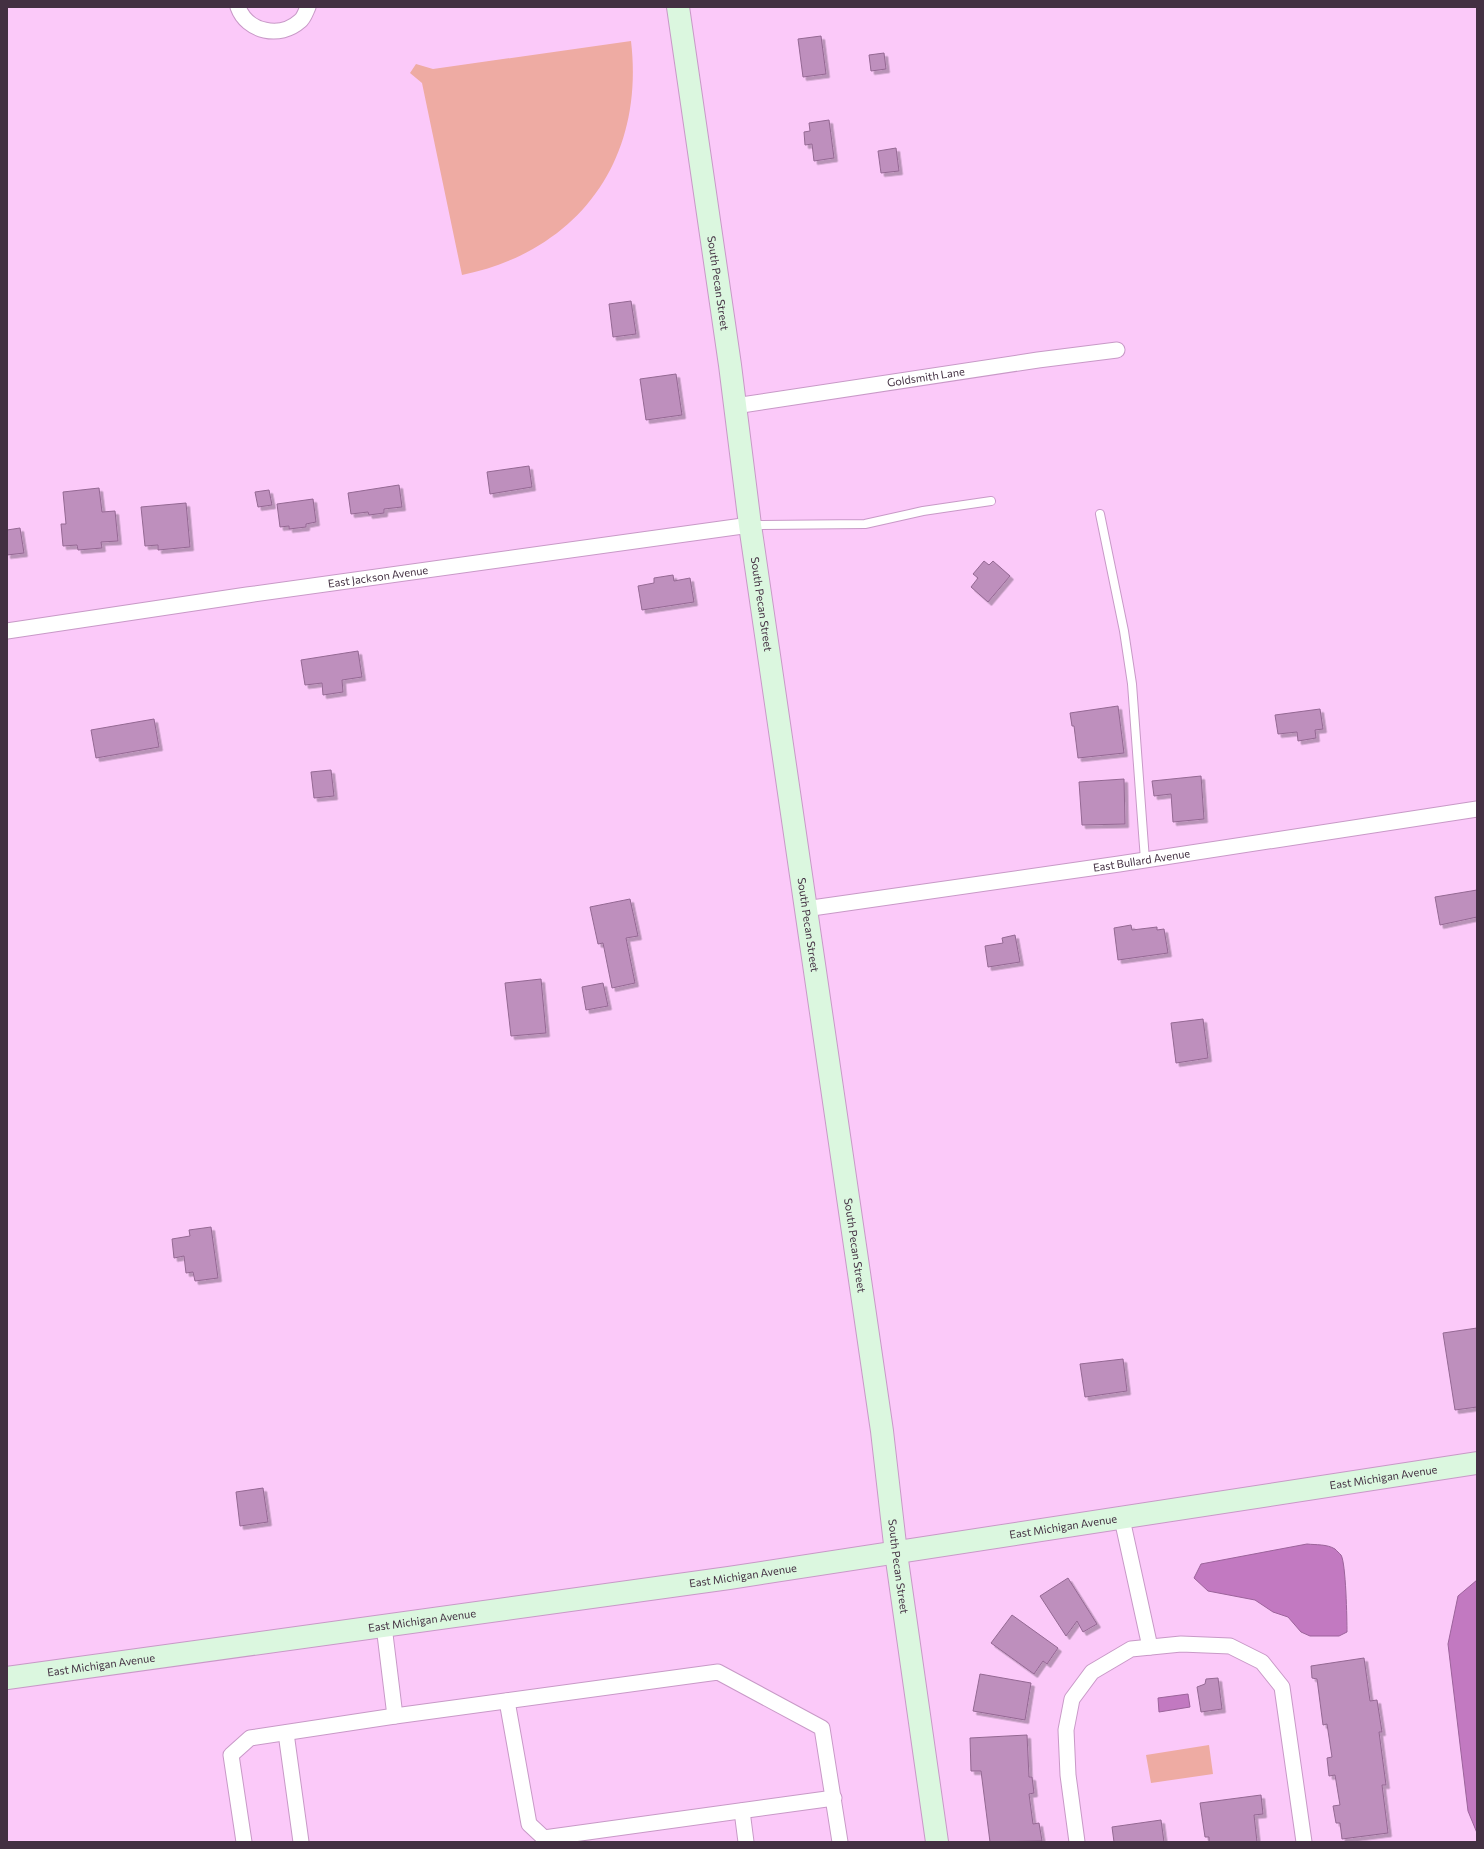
<svg xmlns="http://www.w3.org/2000/svg" width="1484" height="1849" viewBox="0 0 1484 1849" font-family="Commissioner,sans-serif">
<style>
.green{fill:#eeaba3}
.water{fill:#c279c1;stroke:#9c639b}
.building{fill:#be8fbd;stroke:#946893;filter:url(#shadow)}
.lines{fill:none;stroke-linecap:round;stroke-linejoin:round}
.lane-casing{stroke:#c899c7;stroke-width:10}
.street-casing{stroke:#c899c7;stroke-width:17}
.secondary-casing{stroke:#c899c7;stroke-width:24}
.lane{stroke:#fff;stroke-width:8}
.street{stroke:#fff;stroke-width:15}
.secondary{stroke:#dbf7df;stroke-width:22}
.labels{text-anchor:middle;stroke-width:3.5;stroke-linejoin:round;paint-order:stroke}
.street-label{font-size:11px;fill:#433042;stroke:#fdfdfd}
</style>
<defs>
<filter id="shadow"><feDropShadow dx="3.5" dy="3.5" stdDeviation="0" flood-color="#0004"/></filter>
</defs>
<rect width="100%" height="100%" fill="#fbc9f9"/>
<path class="green" d="M631,41C645,160 579,251 462,275L422,83L410,73L416,64L433,69Z
M1209,1745L1213,1774L1151,1783L1146,1755Z"/>
<path class="water" d="M1307,1544C1316,1545 1327,1544 1335,1549C1336,1550 1340,1554 1341,1555C1346,1563 1347,1620 1347,1632L1339,1636H1310L1301,1632L1288,1617L1273,1612L1255,1600L1208,1591L1194,1578L1201,1564Z
M1477,1580V1833L1468,1811L1448,1644L1458,1596Z
M1188,1694L1190,1707L1159,1712L1158,1698Z"/>
<path class="building" d="M821,36L826,74L803,77L798,39Z
M884,53L886,69L871,71L869,55Z
M829,120L834,158L814,161L812,144L805,145L804,132L810,131L809,123Z
M896,148L899,171L881,173L878,151Z
M631,301L636,334L613,337L609,304Z
M676,374L682,415L646,420L640,379Z
M529,466L532,487L490,494L487,472Z
M399,485L402,507L384,509V513L369,515L368,512L351,514L348,493Z
M99,488L102,512L115,511L118,541L101,542L102,548L78,550L77,545L63,546L61,524H66L63,492Z
M269,490L272,505L258,507L255,492Z
M313,499L316,522L306,524V527L289,529V526L280,527L277,504Z
M186,503L190,547L158,550V545L145,546L141,507Z
M20,528L24,553L7,555V530Z
M984,561L989,565L993,561L1010,576L988,602L971,587L978,578L973,574Z
M673,575L674,581L690,578L694,602L642,610L638,586L654,583V578Z
M358,651L362,677L342,680L343,692L323,695L322,683L305,685L301,660Z
M1118,706L1124,753L1078,758L1074,726H1072L1070,713Z
M1320,709L1323,729L1315,730L1316,738L1298,741L1297,732L1278,734L1275,715Z
M154,719L159,747L96,758L91,730Z
M331,770L334,796L314,798L311,772Z
M1201,776L1204,819L1173,822L1171,794L1154,796L1152,781Z
M1124,779L1125,824L1082,825L1079,782Z
M1477,890V917L1440,925L1435,897Z
M630,899L638,936L626,938L635,983L612,988L603,943L598,944L590,907Z
M1131,925L1132,930L1157,927V930L1164,929L1168,953L1118,960L1114,928Z
M1015,935L1020,962L988,967L985,946L1003,943L1002,938Z
M541,979L546,1033L511,1036L505,983Z
M603,983L608,1006L586,1010L582,987Z
M1203,1019L1208,1058L1176,1063L1171,1023Z
M211,1227L218,1278L195,1281L193,1272L186,1273L184,1256L174,1258L172,1239L190,1236L189,1230Z
M1477,1328V1407L1455,1410L1443,1333Z
M1123,1359L1127,1391L1085,1397L1080,1364Z
M263,1488L268,1522L240,1526L236,1492Z
M1068,1578L1097,1624L1083,1632L1077,1621L1066,1636L1040,1596Z
M1012,1615L1058,1648L1047,1664L1043,1661L1034,1674L991,1643Z
M1364,1658L1370,1701L1377,1700L1382,1732H1379L1386,1785H1382L1388,1833L1342,1839L1340,1823H1336L1333,1806L1340,1805L1335,1775L1329,1776L1327,1758L1332,1757L1327,1724L1323,1725L1317,1679L1312,1678L1311,1666Z
M980,1674L1031,1683L1025,1720L973,1711Z
M1218,1678L1222,1709L1201,1712L1197,1687L1205,1684L1206,1679Z
M1027,1735L1029,1777H1032L1034,1793L1029,1794L1033,1824L1039,1823L1042,1841L990,1842L981,1771H971L970,1738Z
M1261,1795L1263,1814L1254,1815L1257,1842H1209V1837H1205L1200,1803Z
M1161,1820L1164,1842H1114L1112,1827Z"/>
<g class="lines">
<g class="lane-casing">
<path id="lane" d="M1100,514L1124,631L1132,684L1145,860
M751,525L865,524L923,511L991,501"/>
</g>
<g class="street-casing">
<g id="street">
<path d="M238,7C247,32 280,39 300,21C304,18 306,11 308,7"/>
<path id="s1" d="M735,406L1038,360L1117,350"/>
<path id="s2" d="M7,631L247,595L750,525"/>
<path id="s3" d="M805,909L1119,864L1477,809"/>
<path d="M1122,1519L1150,1647"/>
<path d="M384,1626L395,1716"/>
<path d="M507,1701L529,1824L544,1838L834,1798"/>
<path d="M286,1733L301,1842"/>
<path d="M742,1811L746,1842"/>
<path d="M244,1842L231,1755L250,1738L395,1716L718,1672L822,1728L840,1842"/>
<path d="M1077,1842L1068,1775L1066,1730L1072,1699L1092,1672L1131,1649L1181,1644L1230,1646L1262,1662L1282,1687L1304,1842"/>
</g>
</g>
<g class="secondary-casing">
<g id="secondary">
<path id="s4" d="M678,7L730,365L750,525L882,1431L896,1553L937,1842"/>
<path id="s5" d="M7,1678L729,1578L1477,1463"/>
</g>
</g>
<use href="#lane" class="lane"/>
<use href="#street" class="street"/>
<use href="#secondary" class="secondary"/>
</g>
<g class="labels">
<g class="street-label">
<text dy="4" stroke="none"><textPath href="#s4" startOffset="279">South Pecan Street</textPath></text>
<text dy="4" stroke="none"><textPath href="#s1" startOffset="193">Goldsmith Lane</textPath></text>
<text dy="4" stroke="none"><textPath href="#s2" startOffset="375">East Jackson Avenue</textPath></text>
<text dy="4" stroke="none"><textPath href="#s4" startOffset="603">South Pecan Street</textPath></text>
<text dy="4" stroke="none"><textPath href="#s3" startOffset="340">East Bullard Avenue</textPath></text>
<text dy="4" stroke="none"><textPath href="#s4" startOffset="927">South Pecan Street</textPath></text>
<text dy="4" stroke="none"><textPath href="#s4" startOffset="1251">South Pecan Street</textPath></text>
<text dy="4" stroke="none"><textPath href="#s5" startOffset="1391">East Michigan Avenue</textPath></text>
<text dy="4" stroke="none"><textPath href="#s5" startOffset="1067">East Michigan Avenue</textPath></text>
<text dy="4" stroke="none"><textPath href="#s4" startOffset="1575">South Pecan Street</textPath></text>
<text dy="4" stroke="none"><textPath href="#s5" startOffset="743">East Michigan Avenue</textPath></text>
<text dy="4" stroke="none"><textPath href="#s5" startOffset="419">East Michigan Avenue</textPath></text>
<text dy="4" stroke="none"><textPath href="#s5" startOffset="95">East Michigan Avenue</textPath></text>
</g>
</g>
<rect width="1484" height="1849" fill="none" stroke="#433042" stroke-width="16"/>
</svg>
